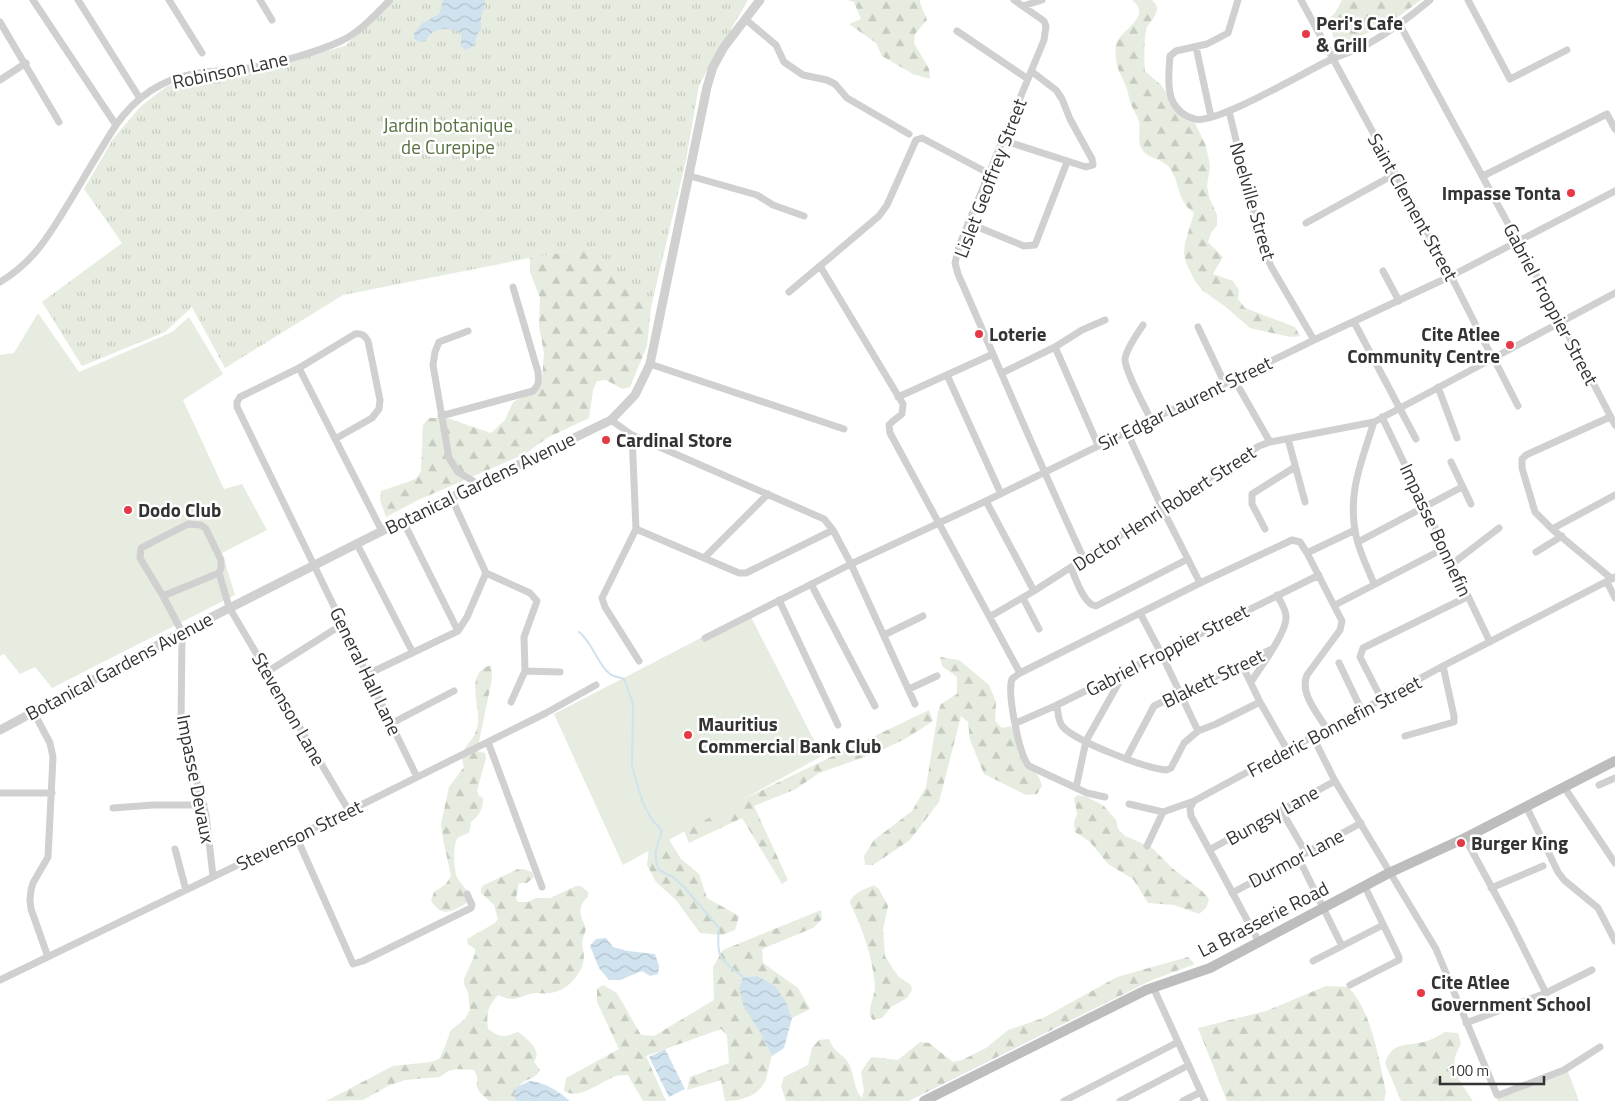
<svg xmlns="http://www.w3.org/2000/svg" width="1615" height="1101" viewBox="0 0 1615 1101" font-family="'Titillium Web',sans-serif">
<style>
.forest{fill:url(#forest-firs)}
.park{fill:url(#park-tufts)}
.garden{fill:#e6ecdf}
.water{fill:url(#water-waves)}
.lines{fill:none;stroke-linecap:round;stroke-linejoin:round}
.stream{stroke:#cfe2ee;stroke-width:2}
.minor{stroke:#d0d0d0;stroke-width:7}
.tertiary{stroke:#d0d0d0;stroke-width:9}
.secondary{stroke:#bdbdbd;stroke-width:10}
.poi-dot{fill:#e63946;stroke:#fff;stroke-width:2}
.labels{text-anchor:middle;stroke-width:5;stroke-linejoin:round;paint-order:stroke}
.poi-label{font-size:19px;font-weight:bold;fill:#333;stroke:#fff;text-anchor:start}
.street-label{font-size:19px;fill:#333;stroke:#fff}
.park-label{font-size:19px;fill:#56703f;stroke:#fff}
</style>
<defs>
<pattern id="forest-firs" width="22" height="20" patternUnits="userSpaceOnUse" patternTransform="scale(1.25)"><rect width="22" height="20" fill="#e6ecdf"/><path d="M5 1l3.5 6h-7zM16 11l3.5 6h-7z" fill="#c6cbc0"/></pattern>
<pattern id="park-tufts" width="24" height="20" patternUnits="userSpaceOnUse" patternTransform="scale(1.25)"><rect width="24" height="20" fill="#e6ecdf"/><path d="M3 7l-1-3M5 7V3M7 7l1-3M15 17l-1-3M17 17v-4M19 17l1-3" fill="none" stroke="#c6cbc0"/></pattern>
<pattern id="water-waves" width="16" height="10" patternUnits="userSpaceOnUse" patternTransform="scale(1.25)"><rect width="16" height="10" fill="#cfe2ee"/><path d="M0 5q4-4 8 0t8 0" fill="none" stroke="#b2c2cd"/></pattern>
</defs>
<rect width="100%" height="100%" fill="#fff"/>
<path class="forest" d="M848,0H920V3L927,20L915,34L914,43L929,69L930,79L913,74L882,56L876,43L849,24L861,19L854,2Z
M1132,0H1152C1155,3 1158,6 1157,10C1156,16 1150,22 1147,27C1144,34 1144,63 1145,71L1161,85L1170,98L1177,102L1195,123L1206,146L1210,166L1207,186L1209,197L1217,215V225L1211,233L1208,242L1223,257L1213,274L1233,281L1239,290L1238,299L1245,308L1295,327L1300,336L1290,337L1250,328L1227,308L1202,290L1195,281L1186,263L1184,253L1185,243L1194,213C1176,200 1181,183 1169,167C1162,159 1150,159 1143,151C1136,142 1141,131 1139,121C1137,115 1133,110 1131,104C1129,100 1129,97 1128,93C1126,83 1119,74 1117,65C1116,60 1115,50 1116,45C1119,30 1154,17 1132,0Z
M1342,0H1421L1387,25L1337,46L1327,20L1335,13Z
M595,247L608,268L651,307L647,346L630,387L622,389L606,380L597,381L593,390L589,418L547,438L525,454L418,500L386,517L380,500L381,491L416,479L421,471L423,425L429,418H447L491,433L505,420L513,402L537,390L542,381L544,353L539,326L540,298L530,272V258Z
M940,657L959,660L989,685L996,702L995,721L1002,728L1011,726L1026,761L1039,777L1042,786L1037,794L1026,795L984,774L970,740L968,722L961,716L939,802L910,840L873,865H865L864,856L874,840L912,811L926,787L938,712L941,704L957,694V677L942,666Z
M491,665L492,679L477,751L485,753L486,758L477,791L479,796L483,798C483,809 480,815 471,822C469,839 468,831 458,838C452,843 454,870 457,877C460,883 467,890 471,896L470,901C454,910 444,920 431,901L434,892L446,884L451,876L443,839L441,824L449,787L464,767C457,747 473,745 477,728C483,708 462,674 491,665Z
M929,710L933,721L905,739L873,754L819,773L796,789L754,806L788,880L782,884L742,818L689,843L683,828Z
M1078,795L1087,797L1104,806L1116,820L1118,829L1125,836L1151,847L1172,868L1202,891L1209,899L1206,908L1199,914L1174,905L1148,903L1133,879L1108,864L1090,842L1075,832L1074,822L1077,814L1074,798Z
M651,830L668,838L681,859L699,874L707,898L739,916L735,930L722,935L700,933L676,900L656,882L647,865Z
M518,869H523L532,872L534,877L527,883H519L516,898L518,902H528L536,898H550L576,886H581L588,892V897C575,908 581,915 586,929C585,933 582,939 582,944C583,950 585,956 583,963C579,978 566,990 551,993C546,994 540,993 535,993C519,995 517,1004 498,995C488,1006 486,1013 488,1029C502,1038 502,1038 518,1032C526,1038 543,1050 534,1062L540,1070C535,1080 527,1078 521,1084C518,1087 516,1092 514,1095L516,1101H489C485,1097 479,1093 477,1087C476,1079 480,1081 474,1070L457,1069L448,1071L440,1077L405,1080L388,1086L363,1100L326,1101L393,1066L430,1062L439,1059L443,1051L451,1030L465,1019L470,1010L468,992L464,984V979L475,954V949L468,944L467,939L495,923L498,919L494,905L481,893V888L484,885Z
M874,885L879,889L888,906L883,930L885,956L893,969L899,977L911,985L912,990L907,998L891,1007L882,1018L873,1020C865,1012 875,998 875,987C873,957 863,930 850,903C852,893 866,889 874,885Z
M821,910L822,919L813,928L762,949L763,963L798,988L810,1009L792,1018L786,1002L757,976L743,977L739,988L772,1056C769,1064 768,1076 764,1083C757,1097 739,1101 725,1101L721,1080L687,1090L690,1077L729,1063L727,1035L721,1029L646,1056L666,1101H643L628,1075C624,1075 619,1075 616,1076C601,1081 579,1101 564,1091L566,1078L619,1049L597,1002V989L603,985L617,993L641,1035L654,1036L714,1000L713,967L723,950Z
M1188,957L1195,964L1152,980L909,1101H786L781,1086L784,1077L808,1065L812,1048L819,1040L829,1039C834,1053 844,1054 849,1064C855,1076 853,1088 862,1098L864,1090L861,1072L871,1057L898,1060L920,1042L929,1043L953,1062L962,1060L986,1048L1008,1030L1043,1018L1117,977Z
M1326,986L1348,987C1372,1011 1379,1060 1386,1092L1384,1101H1227L1198,1028L1266,1011Z
M1445,1032L1458,1033L1461,1044C1446,1068 1460,1081 1473,1101H1401L1385,1063C1393,1040 1407,1047 1427,1041C1433,1039 1439,1035 1445,1032Z"/>
<path class="park" d="M395,0H748L699,85L686,160L651,307L608,268L595,247L530,258L343,295L225,368L192,307L165,332L82,366L42,302L122,243L84,189L113,139L141,106L166,87L197,77L257,69L345,46Z"/>
<path class="garden" d="M38,313L79,372L172,332L189,317L223,374L183,400L224,489L242,484L267,530L222,553L235,595L52,688L35,667L20,674L4,654L0,656V355L14,353Z
M749,613L822,756L623,865L554,714Z
M1567,1069L1579,1101H1498L1494,1093Z"/>
<path class="water" d="M443,0H485V5L481,16V29C472,38 481,44 466,50L461,46V33C448,27 432,26 426,41L419,42L414,39V33L421,24L439,14Z
M606,938L613,947L628,951L655,954L659,966L658,974L650,976L642,971L620,980H609L599,968L590,946L596,939Z
M757,976L775,986L786,1002L792,1018L784,1048L772,1056L760,1032L744,1007L739,988L743,977Z
M665,1049L685,1089L669,1097L649,1057Z
M530,1081C545,1082 558,1091 570,1101H516L514,1095L517,1087Z"/>
<g class="lines">
<path class="stream" d="M579,632C593,643 597,664 610,674C613,677 620,677 624,679L633,704L632,767L643,803L651,818L662,831C657,847 652,853 659,870L673,877L684,887L719,928C716,959 720,958 743,977"/>
<path class="minor" d="M33,0L116,125
M78,0L139,97
M169,0L202,53
M260,0L272,20
M1014,0L1044,21L1046,26L1044,40L959,246L955,263L958,274C1000,369 1040,465 1084,559
M1238,0L1228,33L1207,44L1176,51L1170,56C1168,81 1164,111 1195,119C1216,125 1306,71 1330,60C1342,54 1356,51 1368,44C1391,31 1411,16 1430,0
M1301,0L1451,276L1492,357
M1468,0L1510,79L1567,50
M1023,6L1042,0
M745,19L776,45L784,62L803,75L827,80L835,84L847,98L909,134
M0,22L59,122
M1400,25L1561,321L1615,425
M957,31L1028,79
M1196,47L1211,117
M0,80L26,63
M1229,111L1262,247L1272,268L1314,340
M1002,140L1086,167L1093,165L1092,159L1070,119L1062,99L1056,90L1031,71
M988,173L922,138L916,140L887,205L879,216L820,266L903,404L902,414L893,421L889,425L890,433L1020,673
M690,176L757,195L773,205L804,216
M1483,176L1607,114L1615,129
M968,223L1024,246L1035,245L1067,162
M1306,223L1395,174
M1383,271L1399,301
M0,282C35,261 49,235 70,201C85,176 100,150 116,125C135,98 160,80 193,74C211,70 231,71 249,68C275,64 317,52 341,41C360,32 375,15 390,0
M789,292L820,266
M1354,322L1416,439
M1143,325C1138,333 1126,349 1125,359C1124,369 1146,409 1151,420
M1198,327L1225,384
M468,331L439,342L435,352L433,365L449,458L458,472L478,484
M1055,347L1098,445
M1493,357L1518,406
M650,364L844,429
M299,368L382,531
M1002,373L1055,347L1082,330L1105,320
M947,375L1001,494
M1234,379L1270,442
M1438,387L1457,438
M898,397L993,354
M441,416L533,391C539,385 539,381 538,372L513,287
M1382,417L1490,642
M1610,417L1526,455L1522,459V468L1535,512L1552,529L1612,579
M611,420L632,435L824,519L833,530L851,564L915,704
M1374,422C1361,463 1346,496 1357,540C1361,555 1368,569 1374,584
M1127,432L1162,508L1200,583
M632,435L636,529L602,598L605,607L639,661
M335,439L372,418L379,409L380,400L368,341C365,335 361,333 355,334L299,368L240,397L237,402V407L417,777
M1288,439L1305,502
M1451,462L1471,504
M986,501L1034,591
M403,521L458,631
M636,529L739,573H746L833,530
M1265,529L1252,504V494L1295,467
M1552,529L1615,495
M1358,542L1462,487
M357,544L413,653
M1536,552L1562,536
M1307,553L1355,530
M704,558L768,494
M1452,564L1499,528
M1071,568C1076,579 1084,605 1096,606L1188,559
M486,573L530,593L537,601L524,637L525,671L511,702
M1607,582L1615,598
M811,584L875,706
M163,596L219,573
M1023,598L1039,629
M779,600L838,725
M1335,605L1445,548
M1140,613L1161,653L1198,731
M991,616L1034,591L1259,446L1270,442L1374,422L1615,293
M884,635L923,616
M705,638L851,564L986,501L1314,340L1451,276L1615,191
M1339,663L1362,711
M1242,665L1260,702L1288,751
M525,671L560,672
M267,672L343,624
M368,674L458,631L467,617L486,573L451,497
M1251,682C1260,668 1287,632 1286,617C1286,609 1280,601 1277,595
M909,689L937,676
M1382,700L1360,657L1363,648L1467,597
M1057,705C1058,712 1058,722 1063,727C1077,742 1145,768 1166,770L1171,768L1184,743L1198,731L1216,724L1260,702
M34,713L50,743L53,757L48,857L33,883L31,890L30,900L31,909L48,957
M392,723L454,691
M1016,723L1057,705L1319,575
M1405,736L1454,722V716L1443,666
M1313,737L1335,781L1436,949L1497,1095H1499L1564,1070L1600,1047
M488,742L542,887
M1126,759L1154,706L1272,649
M1599,785L1615,778
M1564,787L1615,863
M1076,788L1086,741L1126,670
M0,793H52
M1105,797L1087,793L1029,766C1019,755 1007,693 1012,679L1020,673L1200,583L1292,540L1300,542L1307,553L1342,621L1340,630L1307,675C1299,693 1318,714 1327,729
M1129,804L1163,812
M1526,806L1558,872L1564,880L1598,908L1615,941
M113,808L153,805H204
M1281,810L1306,853
M296,836L353,964L363,961L471,908L472,905L467,894
M1465,838L1512,925L1546,993
M1147,846L1163,812L1194,801
M175,849L186,890
M1209,850L1335,781
M1298,857L1342,946
M213,876L206,815L181,725L182,632L163,596L140,558L141,548L188,524L201,525L206,529L221,560V568L219,573L229,607L349,811
M1491,888L1543,866
M1232,893L1361,823
M1259,942L1191,816L1190,808L1194,801L1443,666L1615,577
M1313,961L1383,925
M0,980L349,811L546,713L596,685
M1350,985L1399,960V957L1365,887
M1153,987L1205,1101
M1466,1023L1546,993L1592,970
M1064,1101L1178,1042
M1120,1101L1189,1065
M1183,1101L1201,1092"/>
<path class="tertiary" d="M0,730L182,632L382,531L611,420L635,395L650,364L707,87L713,67L724,47L760,0"/>
<path class="secondary" d="M924,1101L1146,990L1210,968L1389,873L1465,838L1615,761"/>
</g>
<g class="poi-dot">
<circle cx="1306" cy="34" r="5"/>
<circle cx="1571" cy="193" r="5"/>
<circle cx="979" cy="334" r="5"/>
<circle cx="1510" cy="345" r="5"/>
<circle cx="606" cy="440" r="5"/>
<circle cx="128" cy="510" r="5"/>
<circle cx="688" cy="735" r="5"/>
<circle cx="1461" cy="843" r="5"/>
<circle cx="1421" cy="993" r="5"/>
</g>
<g class="labels">
<g class="poi-label">
<text x="1316" y="30">Peri's Cafe<tspan x="1316" dy="22">&amp; Grill</tspan></text>
<text x="1561" y="200" text-anchor="end">Impasse Tonta</text>
<text x="989" y="341">Loterie</text>
<text x="1500" y="341" text-anchor="end">Cite Atlee<tspan x="1500" dy="22">Community Centre</tspan></text>
<text x="616" y="447">Cardinal Store</text>
<text x="138" y="517">Dodo Club</text>
<text x="698" y="731">Mauritius<tspan x="698" dy="22">Commercial Bank Club</tspan></text>
<text x="1471" y="850">Burger King</text>
<text x="1431" y="989">Cite Atlee<tspan x="1431" dy="22">Government School</tspan></text>
</g>
<g class="street-label">
<text transform="translate(230 70) rotate(-12)" y="7">Robinson Lane</text>
<text transform="translate(990 178) rotate(-69)" y="7">Lislet Geoffrey Street</text>
<text transform="translate(1253 201) rotate(74)" y="7">Noelville Street</text>
<text transform="translate(1413 207) rotate(61)" y="7">Saint Clement Street</text>
<text transform="translate(1551 304) rotate(62)" y="7">Gabriel Froppier Street</text>
<text transform="translate(1185 403) rotate(-26)" y="7">Sir Edgar Laurent Street</text>
<text transform="translate(480 483) rotate(-26)" y="7">Botanical Gardens Avenue</text>
<text transform="translate(1164 508) rotate(-33)" y="7">Doctor Henri Robert Street</text>
<text transform="translate(1436 530) rotate(65)" y="7">Impasse Bonnefin</text>
<text transform="translate(1167 650) rotate(-27)" y="7">Gabriel Froppier Street</text>
<text transform="translate(119 666) rotate(-28)" y="7">Botanical Gardens Avenue</text>
<text transform="translate(366 671) rotate(64)" y="7">General Hall Lane</text>
<text transform="translate(1213 678) rotate(-26)" y="7">Blakett Street</text>
<text transform="translate(289 709) rotate(60)" y="7">Stevenson Lane</text>
<text transform="translate(1334 726) rotate(-28)" y="7">Frederic Bonnefin Street</text>
<text transform="translate(196 779) rotate(79)" y="7">Impasse Devaux</text>
<text transform="translate(1272 815) rotate(-29)" y="7">Bungsy Lane</text>
<text transform="translate(299 835) rotate(-26)" y="7">Stevenson Street</text>
<text transform="translate(1296 858) rotate(-28)" y="7">Durmor Lane</text>
<text transform="translate(1263 919) rotate(-27)" y="7">La Brasserie Road</text>
</g>
<g class="park-label">
<text x="448" y="132">Jardin botanique<tspan x="448" dy="22">de Curepipe</tspan></text>
</g>
</g>
<path d="M1440 1076v8h104v-8" fill="none" stroke="#333333" stroke-width="2.5"/>
<text x="1448" y="1076" font-size="15" fill="#333333" stroke="#ffffff" stroke-width="4" paint-order="stroke">100 m</text>
</svg>
